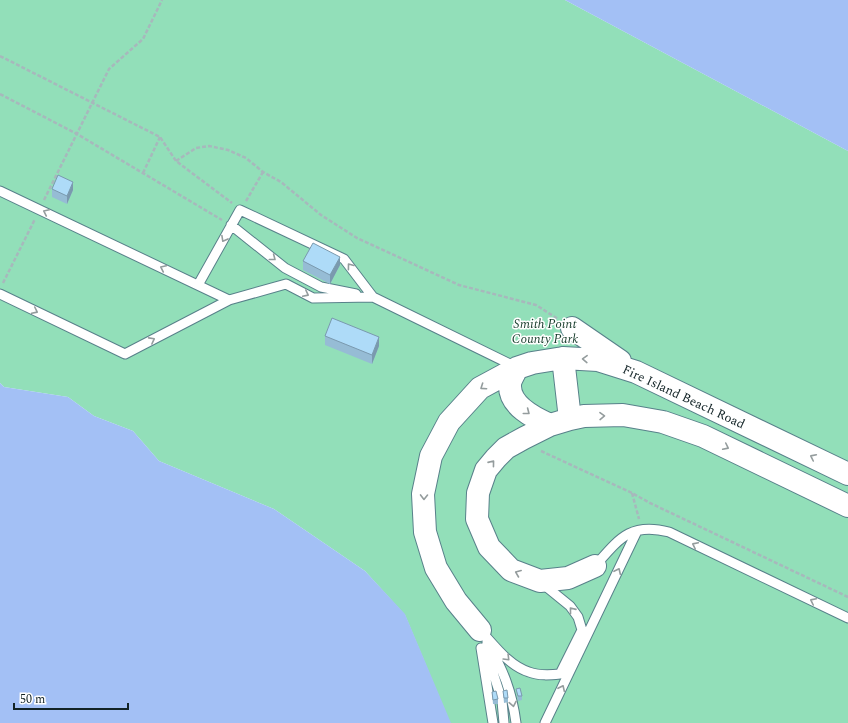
<svg xmlns="http://www.w3.org/2000/svg" width="848" height="723" viewBox="0 0 848 723" font-family="Spectral,serif">
<style>
.green{fill:#92dfb9}
.water{fill:#a3c0f5}
.lines{fill:none;stroke-linecap:round;stroke-linejoin:round}
.service-casing{stroke:#58818a;stroke-width:11}
.tertiary-casing{stroke:#58818a;stroke-width:24}
.path{stroke:#a7b8bc;stroke-width:2.5;stroke-dasharray:4 2;stroke-linecap:butt}
.service{stroke:#fff;stroke-width:9}
.tertiary{stroke:#fff;stroke-width:22}
.wall{fill:#96bcd5}
.shaded-wall{fill:#7a99ae}
.building{fill:#aedbf8;stroke:#7a99ae}
.oneway{stroke:#949c9d}
.labels{text-anchor:middle;stroke-width:3;stroke-linejoin:round;paint-order:stroke}
.park-label{font-size:13px;font-style:italic;fill:#193e2d;stroke:#fff}
.street-label{font-size:13px;fill:#122326;stroke:#fff}
</style>
<rect width="100%" height="100%" fill="#e8fafe"/>
<path class="green" d="M0,0H565L848,151V723H450L405,615L365,571L274,509L159,461L133,431L94,416L68,397L4,387L0,383Z"/>
<path class="water" d="M565,0H848V151Z
M0,383L4,387L68,397L94,416L133,431L159,461L274,509L365,571L405,614L451,723H0Z"/>
<g class="lines">
<g class="service-casing">
<path id="service" d="M0,191L229,300
M231,225L285,268L321,287L356,294
M198,285L240,210L344,259L373,297
M0,294L125,354L229,300L286,284L313,298L373,297
M369,297H373L516,367
M595,566C619,539 630,522 669,532L848,618
M480,630C494,645 509,666 529,672C539,676 550,675 560,674L582,630L578,617L570,606L543,584
M487,642C503,669 512,692 516,723
M485,647L502,701L504,723
M481,648L493,723
M545,723L637,531"/>
</g>
<g class="tertiary-casing">
<path id="tertiary" d="M572,328L620,361
M563,358L570,419
M517,368C515,373 510,380 510,385C509,406 534,418 550,425
M595,566L568,578L540,581L511,570L489,547L477,519L478,493L486,470L496,458L506,448L524,438L550,425L570,419L584,416L623,415L663,422L703,436L848,506
M480,630L456,601L436,568L425,532L423,494L431,456L449,422L480,388L517,368L532,363L563,358L598,360L636,372L848,474"/>
</g>
<path class="path" d="M0,56L160,137L176,161L232,203
M0,94L77,134L222,220
M176,161L196,148L209,146L228,150L246,158L263,172L281,182L321,215L357,238L459,285L536,305L558,319
M143,173L160,137
M44,200L109,69L143,39L162,0
M246,201L263,172
M3,283L35,219
M541,451L632,493L650,503L848,597
M632,493L639,519"/>
<use href="#service" class="service"/>
<use href="#tertiary" class="tertiary"/>
</g>
<path class="wall" d="M52,189L73,190L67,204L52,197Z
M303,261L340,265L330,284L303,270Z
M325,336L379,346L372,364L325,345Z
M516,689L522,696V700L518,701Z
M503,691L508,698V702L504,703Z
M492,692L498,699V704H493Z"/>
<path class="shaded-wall" d="M73,182V190L67,204V196Z
M340,257V265L330,284V275Z
M379,337V346L372,364V355Z"/>
<path class="building" d="M58,175L73,182L67,196L52,189Z
M313,243L340,257L330,275L303,261Z
M332,318L379,337L372,355L325,336Z
M520,688L522,696H518L516,689Z
M507,690L508,698H504L503,691Z
M496,691L498,699L493,700L492,692Z"/>
<defs><path id="oneway-chevron" d="M-2-3.5L2.5 0L-2 3.5" fill="none" stroke-width="1.6" stroke-linecap="round" stroke-linejoin="round"/></defs>
<g class="oneway">
<use href="#oneway-chevron" transform="translate(46 212) rotate(-155)"/>
<use href="#oneway-chevron" transform="translate(224 239) rotate(119)"/>
<use href="#oneway-chevron" transform="translate(273 258) rotate(38)"/>
<use href="#oneway-chevron" transform="translate(350 266) rotate(-127)"/>
<use href="#oneway-chevron" transform="translate(163 268) rotate(-155)"/>
<use href="#oneway-chevron" transform="translate(306 294) rotate(27)"/>
<use href="#oneway-chevron" transform="translate(35 311) rotate(26)"/>
<use href="#oneway-chevron" transform="translate(152 340) rotate(-28)"/>
<use href="#oneway-chevron" transform="translate(585 359) rotate(-178)"/>
<use href="#oneway-chevron" transform="translate(483 387) rotate(146)"/>
<use href="#oneway-chevron" transform="translate(527 412) rotate(38)"/>
<use href="#oneway-chevron" transform="translate(602 416) rotate(-1)"/>
<use href="#oneway-chevron" transform="translate(726 447) rotate(26)"/>
<use href="#oneway-chevron" transform="translate(813 457) rotate(-154)"/>
<use href="#oneway-chevron" transform="translate(492 463) rotate(-51)"/>
<use href="#oneway-chevron" transform="translate(424 497) rotate(91)"/>
<use href="#oneway-chevron" transform="translate(695 545) rotate(-154)"/>
<use href="#oneway-chevron" transform="translate(618 571) rotate(-65)"/>
<use href="#oneway-chevron" transform="translate(518 573) rotate(-158)"/>
<use href="#oneway-chevron" transform="translate(813 601) rotate(-154)"/>
<use href="#oneway-chevron" transform="translate(572 610) rotate(-129)"/>
<use href="#oneway-chevron" transform="translate(507 658) rotate(45)"/>
<use href="#oneway-chevron" transform="translate(562 688) rotate(-65)"/>
<use href="#oneway-chevron" transform="translate(513 704) rotate(79)"/>
</g>
<g class="labels">
<g class="park-label">
<text x="545" y="328">Smith Point<tspan x="545" dy="15">County Park</tspan></text>
</g>
<g class="street-label">
<text transform="translate(684 396) rotate(25)" y="5">Fire Island Beach Road</text>
</g>
</g>
<path d="M14 703v6h114v-6" fill="none" stroke="#122326" stroke-width="2"/>
<text x="20" y="703" font-size="12" fill="#122326" stroke="#ffffff" stroke-width="3" paint-order="stroke">50 m</text>
</svg>
